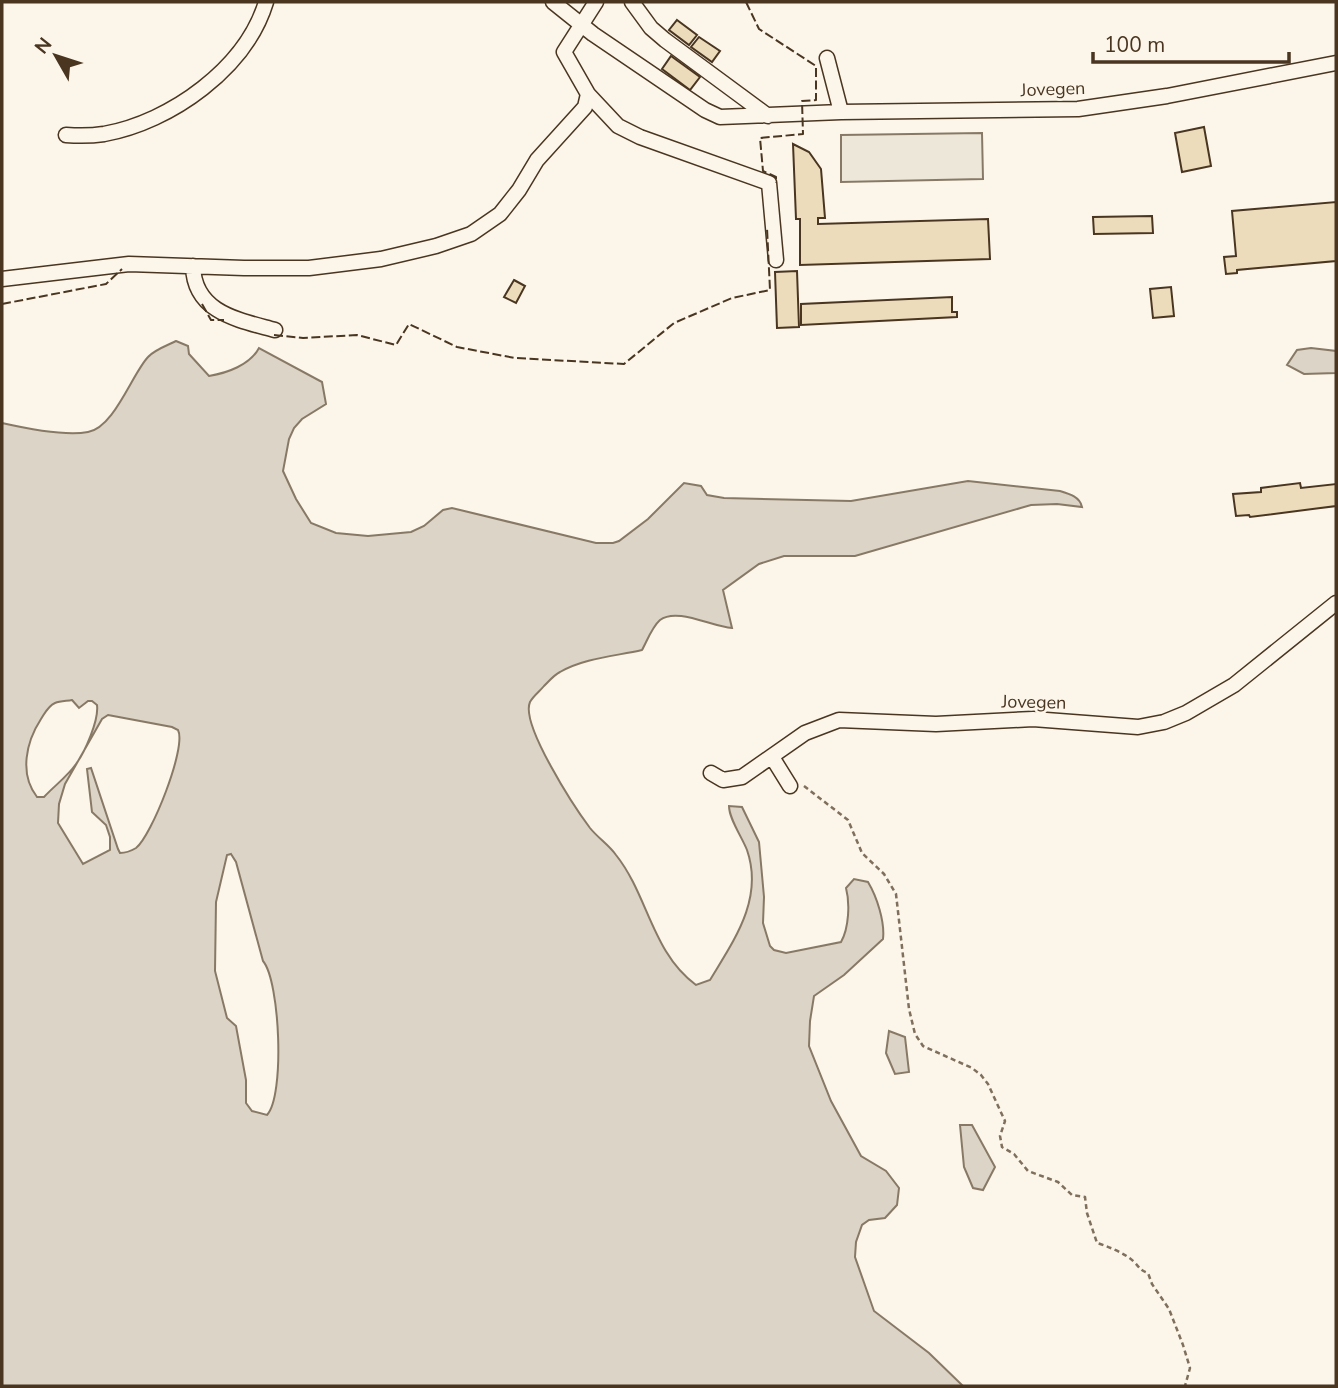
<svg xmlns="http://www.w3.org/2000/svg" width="1338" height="1388" viewBox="0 0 1338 1388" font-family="'Nunito Sans',sans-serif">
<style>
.parking{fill:#ede7d9;stroke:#887966;stroke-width:2}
.water{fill:#dcd4c6;stroke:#887966;stroke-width:2;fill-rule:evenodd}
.building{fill:#ecdcbc;stroke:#4a3520;stroke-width:2}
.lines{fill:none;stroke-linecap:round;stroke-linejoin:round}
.minor-casing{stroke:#4a3520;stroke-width:17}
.path{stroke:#7f6f5c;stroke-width:2.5;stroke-dasharray:5 3.5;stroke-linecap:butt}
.minor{stroke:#fbf6e9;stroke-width:14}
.fence{stroke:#4a3520;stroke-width:2;stroke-dasharray:9 3.5;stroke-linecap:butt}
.labels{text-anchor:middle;stroke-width:5;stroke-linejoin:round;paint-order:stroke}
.street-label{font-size:18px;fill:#4a3520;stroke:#fbf6e9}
</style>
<rect width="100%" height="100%" fill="#fbf6e9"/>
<path class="parking" d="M982,133L983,179L841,182V135Z"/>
<path class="water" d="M176,341L188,346L189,354L209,376C227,373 250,365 259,348L322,382L326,404L302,419L294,428L289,439L283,471L296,499L311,523L336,533L368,536L411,532L424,526L443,510L452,508L596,543H613L619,541L648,519L684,483L701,486L707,495L724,498L851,501L968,481L1060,491C1070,494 1080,497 1082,507L1057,504L1031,505L855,556H784L759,564L723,590L732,628C712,627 677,607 660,620C652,627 647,641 642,650C616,656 584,658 560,672C554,675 549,681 544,686C540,691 533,696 530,702C520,724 575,808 590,828C598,838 609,845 616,855C648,895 652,953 696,985L710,980C734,940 764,899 747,850C742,837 729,819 729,806L742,807L759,842L764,897L763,923L770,946L774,950L786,953L841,942C849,928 850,903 846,888L854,879L868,882C877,897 885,922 883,939L844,975L814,996L810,1021L809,1046L831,1101L861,1156L886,1171L899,1188L897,1205L885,1218L869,1220L862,1225L856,1242L855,1257L874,1311L929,1353L963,1386H2V423C24,428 66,436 88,432C114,428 132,374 148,357C154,350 168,345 176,341ZM72,700L79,708L88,701H92L97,705C99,720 85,752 76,764C68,776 54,786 44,797H37C19,774 26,742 41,719C45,713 48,706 55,703C60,701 67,701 72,700ZM108,715L172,727L178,730C187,747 151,837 136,848C131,851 125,853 120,853L118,849L91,768L87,769L92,812L106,825L110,837V850L83,864L58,823L59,804L65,784L102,719ZM231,854L236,862L263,961C280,981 285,1096 267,1115L252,1111L246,1103V1080L236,1026L227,1018L215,971L216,902L227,855Z
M1311,348L1336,351V373L1304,374L1287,365L1297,350Z
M889,1031L905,1037L909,1072L895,1074L886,1053Z
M960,1125H972L995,1167L983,1190L973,1188L964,1167Z"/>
<path class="building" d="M677,20L697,35L689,45L669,30Z
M699,37L720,51L712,62L691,47Z
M671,56L700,77L690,90L662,69Z
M1204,127L1211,166L1182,172L1175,133Z
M793,144L809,152L821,169L825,218H818V224L988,219L990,259L800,265V219H796Z
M1336,202V261L1237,270V273L1226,274L1224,257L1236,256L1232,211Z
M1152,216L1153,233L1094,234L1093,217Z
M797,271L799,327L777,328L775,272Z
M514,280L525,286L516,303L504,297Z
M1171,287L1174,316L1153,318L1150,289Z
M952,297V312H957V317L801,325V304Z
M1300,483L1301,488L1336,484V506L1250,517L1249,515L1236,516L1233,494L1261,492V488Z"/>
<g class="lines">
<g class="minor-casing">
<path id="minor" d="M553,2L593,34L705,110L720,117L841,112L1078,109L1167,96L1336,63
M632,2L651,28L665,40L768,116
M827,58L841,112
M588,94L618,126L640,137L769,183L776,260
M66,135C79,136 91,136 104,134C171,122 246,68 266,2
M193,266C194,313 239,320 275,330
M2,279L129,264L244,268H309L381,259L436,246L471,234L500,214L519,190L537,160L585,107L588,94L564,52L596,2
M772,757L790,786
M711,773L723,780L742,777L805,733L839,720L936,724L1033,719L1138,727L1164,722L1186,713L1234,685L1336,603"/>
</g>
<path class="path" d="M804,786L848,820L862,853L884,874L896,894L909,1009L915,1034L923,1046L972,1068L981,1075L988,1084L1005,1121L1000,1136L1002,1147L1014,1154L1028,1171L1058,1182L1072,1195L1085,1197L1087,1213L1097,1243C1107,1246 1127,1254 1134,1262C1140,1268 1140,1270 1148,1273L1152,1284L1169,1309L1183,1345L1190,1368L1185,1386"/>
<use href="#minor" class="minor"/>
<path class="fence" d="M746,2L759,29L816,66V100L802,101L803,134L760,138L763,171L776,177V183
M2,304L106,284L122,269
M202,304L211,320H224
M274,335L303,338L357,335L396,345L409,324L457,347L515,358L624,364L674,323L732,298L770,290L767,228"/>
</g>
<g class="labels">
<g class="street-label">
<text transform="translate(1053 89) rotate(-2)" y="6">Jovegen</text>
<text transform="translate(1034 702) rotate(1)" y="6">Jovegen</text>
</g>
</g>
<rect width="1338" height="1388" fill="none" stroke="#4a3520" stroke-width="7"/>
<g transform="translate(56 56) rotate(309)" stroke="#fbf6e9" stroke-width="5" paint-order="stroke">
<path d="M0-5L12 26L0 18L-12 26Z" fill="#4a3520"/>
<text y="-10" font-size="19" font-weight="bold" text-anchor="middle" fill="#4a3520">N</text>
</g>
<path d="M1093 52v10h196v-10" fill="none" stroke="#4a3520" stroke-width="3.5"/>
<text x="1104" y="52" font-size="21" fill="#4a3520" stroke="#fbf6e9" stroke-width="5" paint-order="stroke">100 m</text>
</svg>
